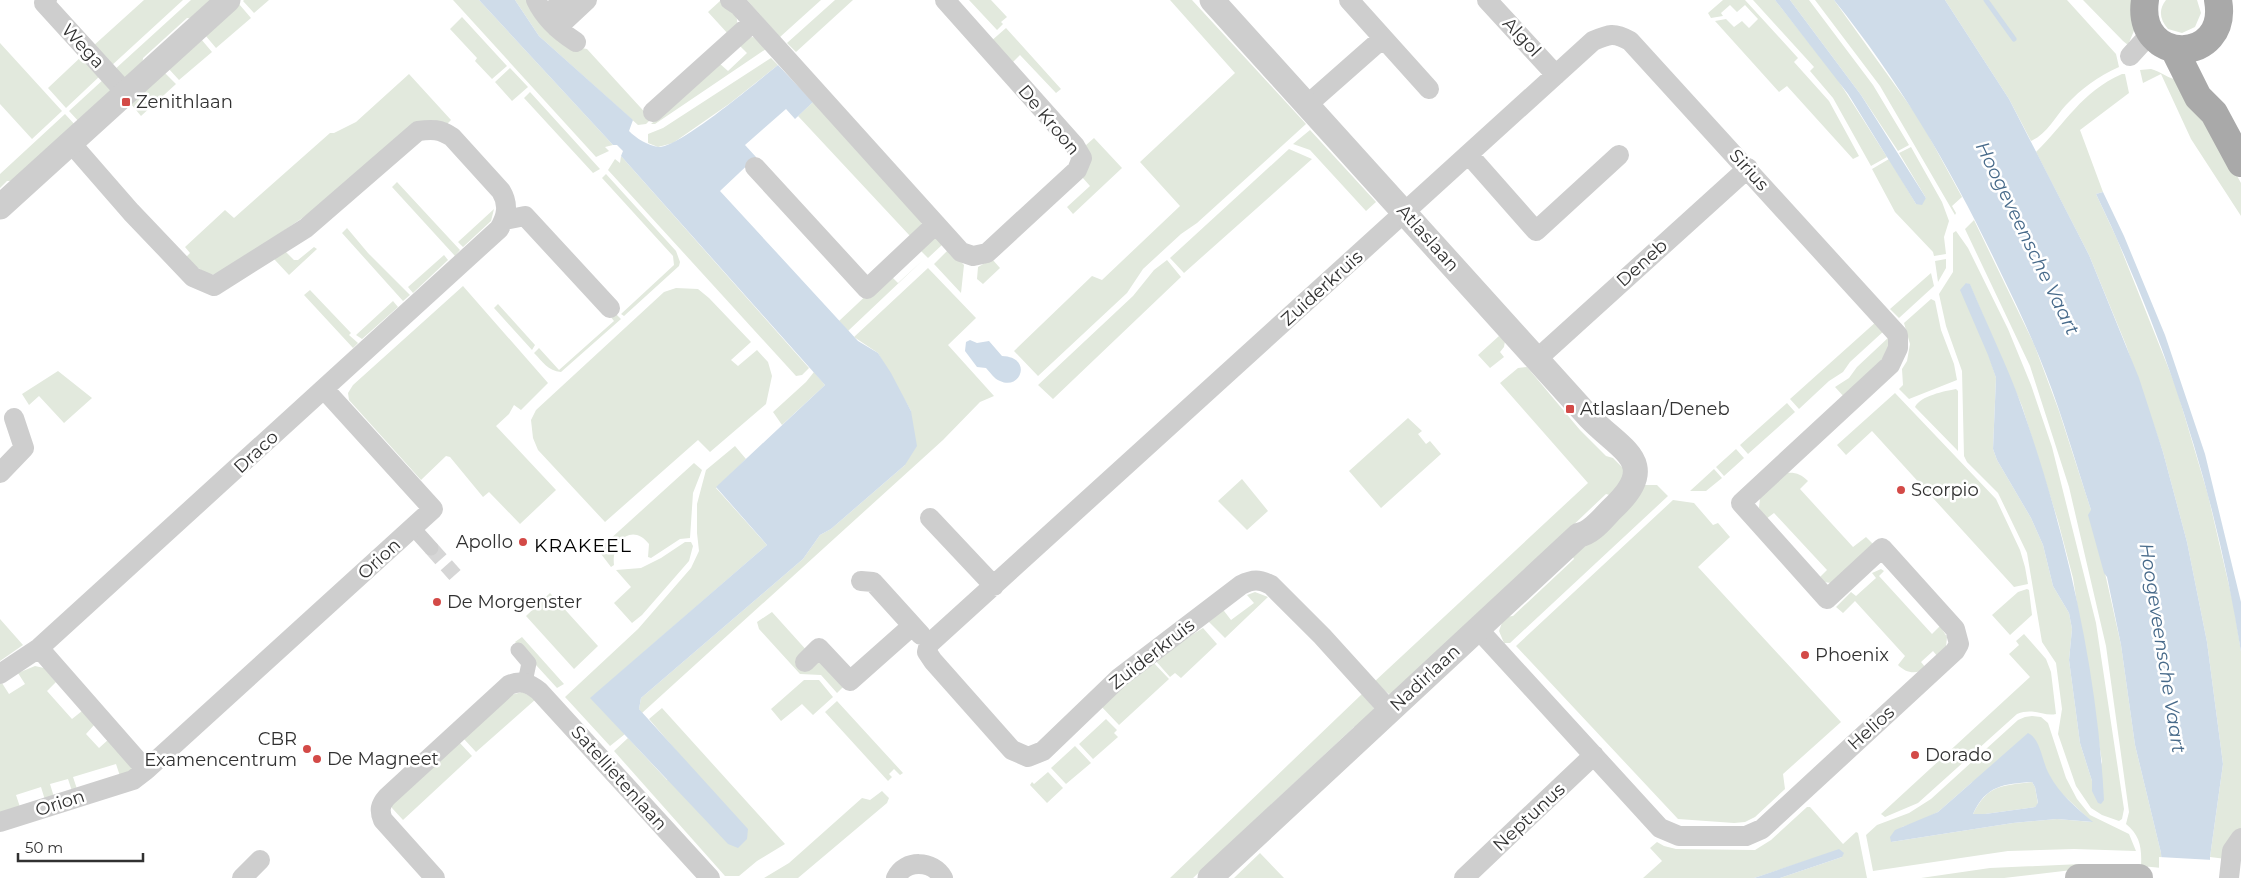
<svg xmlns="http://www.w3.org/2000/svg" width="2241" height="878" viewBox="0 0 2241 878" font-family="Montserrat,sans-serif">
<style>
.green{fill:#e2e9dd;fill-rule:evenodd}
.water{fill:#cfdce9;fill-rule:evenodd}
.pier{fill:#fff}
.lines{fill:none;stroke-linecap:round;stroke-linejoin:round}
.stream{stroke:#cfdce9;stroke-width:5}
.pedestrian-tunnel{stroke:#d6d6d6;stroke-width:15;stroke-dasharray:15 8;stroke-linecap:butt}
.pedestrian{stroke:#cecece;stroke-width:15}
.minor{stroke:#cecece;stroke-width:20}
.tertiary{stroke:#cecece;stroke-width:25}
.secondary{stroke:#bbb;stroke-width:28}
.primary{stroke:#a9a9a9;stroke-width:28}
.poi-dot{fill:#d34a47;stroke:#fff;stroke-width:2}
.labels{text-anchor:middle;stroke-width:5;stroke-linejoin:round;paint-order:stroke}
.street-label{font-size:18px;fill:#313131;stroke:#fff}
.poi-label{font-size:18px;fill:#313131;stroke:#fff;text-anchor:start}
.water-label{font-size:19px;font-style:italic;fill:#476a8a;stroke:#fff}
.neighbourhood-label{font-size:19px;letter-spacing:1px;fill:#000;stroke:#fff}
</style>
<rect width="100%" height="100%" fill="#fff"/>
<path class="green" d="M144,0H183L110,67L92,47Z
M191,0H217L196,19L187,18L143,58L142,67L124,78L113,71Z
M244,0H269L254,13L243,1Z
M453,0H479L613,145L605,147L609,151L596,157Z
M515,0H530L576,47L587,49L651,119L646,124L638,125L539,36Z
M747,0H821L780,37Z
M835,0H853L796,52L787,43Z
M969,0H991L1007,17L1001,22L1003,24L997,30Z
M1170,0H1192L1306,124L1197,223L1181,234L1143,269L1127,293L1038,376L1014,351L1092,276L1102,280L1180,206L1140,162L1235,73Z
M1723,0H1745L1798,58L1794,62L1829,101L1859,156L1853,159L1787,86L1779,92L1715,21L1726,19L1734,27L1742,21L1749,28L1758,19L1745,5L1737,12L1730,5L1721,13L1723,16L1711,18L1708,13Z
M1753,0H1775L1836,77L1887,157L1871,166L1833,98L1810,71L1814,67Z
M1790,0H1809L1873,85L1909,145L1898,151L1861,95Z
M1815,0H1834L1920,120L1962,197L1952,206L1956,213L1955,215L1880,86Z
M1945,0H2067L2116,54L2119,67C2097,77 2082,88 2066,105C2055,117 2047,134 2031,141L2009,99Z
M2083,0H2137L2136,26L2128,45L2123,41Z
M2166,0H2197L2201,13L2195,27L2182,33L2168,29C2160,20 2158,10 2166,0Z
M720,1C731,10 739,12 737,28L729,35L708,12Z
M239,4L251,18L216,48L205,35Z
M462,17L507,66L492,79L475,61L477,58L450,29Z
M1006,28L1061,89L1056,93L1020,55L1010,65L990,42Z
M752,37L759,38L766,49L655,124H651L719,63L728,71L747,53L738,44L746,38Z
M201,39L212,52L179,80L168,68Z
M0,43L62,111L32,139L0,104Z
M83,55L101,75L66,108L48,88Z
M771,58L778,65L729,104L673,143L658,147L648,143V134L663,128Z
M510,68L528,87L512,101L495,82Z
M2151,69C2163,72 2171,82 2183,79L2241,183V216L2191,139L2161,74L2143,83L2140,70Z
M164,72L176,84L141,116L131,104Z
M409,74L451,120L446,125L336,195L222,273L209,275L184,259L190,253L185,247L225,210L234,218L330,133H334L356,122Z
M2122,74H2125L2129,93L2080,130L2103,192L2096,194L2117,239L2176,387L2208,495L2234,607L2241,652V832L2226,859L2210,857L2223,764L2207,642L2187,542L2163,452L2126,345L2089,255L2036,152C2066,123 2081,92 2122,74Z
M105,78L109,84L111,93L81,124L69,111Z
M530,92L600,169L593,173L524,98Z
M813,102L921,218L922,226L910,236L798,116Z
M65,114L77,127L18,181H7L0,188V174Z
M1310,130L1376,202L1366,211L1310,150L1293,144Z
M1094,138L1122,168L1073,214L1067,207L1090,186L1082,177L1085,146Z
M1911,147L1942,202L1949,221L1944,237L1946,254L1934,256L1933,252L1895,212L1872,169L1889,159L1916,204L1926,198L1899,153Z
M1289,149L1312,159L1184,273L1170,258Z
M621,156L809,368L802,375L796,376L608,170L615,159L620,163Z
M606,174L676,251L680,262L679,266L624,316L621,314L674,265L673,256L602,178Z
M397,182L460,250L455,256L392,187Z
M494,209L491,221L463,247L458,242Z
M1974,220L2034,344L2059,411L2091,510L2121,645L2135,745L2161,853L2162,868L2141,866C2142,848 2140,835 2126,824L2129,812L2106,646L2069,487L2030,366L1965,229Z
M347,228L368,253L410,295L403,301L342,233Z
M1956,231L1968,248L2008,329L2031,385L2052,447L2096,623L2124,809L2122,819L2119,821L2102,815L2091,808L2076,786L2058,734L2062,709L2056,663L2042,642L2027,553L1998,493L1967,462L1964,456L1962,371L1946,326L1939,294L1953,272V233ZM1966,283L1970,285L2022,406L2058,521L2073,578L2102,762L2092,791V781L2080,743L2069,660L2072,629L2069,613L2053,586L2043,545L2031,518L1997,460L1993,449L1996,378Z
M936,238L943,244L928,258L918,248L929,239Z
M314,247L317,249L289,275L274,259L285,251L294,260H298Z
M949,249L964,265L961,293L934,264Z
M444,255L448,260L413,293L408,287Z
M992,259L1000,268L983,284L977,279L978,267Z
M1946,259V268L1938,282L1935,261Z
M923,260L848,331L839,321L889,274L898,283Z
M1167,260L1181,277L1053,399L1038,385L1133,296L1154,270Z
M928,268L976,318L948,345L994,396L980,402L943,440L642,713L639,709L641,698L803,559L820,535L831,529L905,465L911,411L878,353L854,337Z
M1931,273L1934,286L1899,318L1890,309Z
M463,286L548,383L521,410L514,405L509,414L496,426L556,490L520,524L489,492L483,497L450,457L446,456L421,480L349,400L348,393L353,385Z
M676,288L698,289L709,298L751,342L731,360L738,366L757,350L768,362L772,376L766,404L710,452L698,440L605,522L538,450L533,438L531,420L536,410L664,292Z
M310,290L351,333L349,335L358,343L353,348L304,295Z
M1931,299L1935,301L1941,330L1954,364L1957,380L1909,399L1899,389L1903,385L1902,369L1907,361L1910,344L1904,323Z
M393,301L398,307L362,339L356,335Z
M498,304L535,345L532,350L494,308Z
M614,312L621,319L561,372C548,371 542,361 534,353L539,348L559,370L614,321L610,316Z
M1877,321L1885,330L1850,362L1843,372L1829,381L1799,409L1790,399Z
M1499,336L1505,341L1504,347L1500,352L1504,357L1490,368L1478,355Z
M1889,337L1890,351L1845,398L1835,387L1849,378L1857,367Z
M1527,367L1580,430L1606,456L1613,458L1624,469V483L1613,496L1606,494L1397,692L1389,694L1374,682L1588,483L1500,383L1518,368Z
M58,371L92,398L64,423L39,396L29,405L22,394Z
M814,372L825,385L782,425L773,412L806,382Z
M1956,389L1958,391V451L1915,407C1920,396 1945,391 1956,389Z
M1895,393L1996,499L2020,550L2025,567L2028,584L2014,587L1872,431L1846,455L1837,445Z
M1787,403L1795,412L1748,454L1740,445Z
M1408,418L1422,431L1418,434L1426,444L1430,441L1441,454L1381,508L1349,471Z
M735,446L746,459L716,488L767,545L591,698L625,734L610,746L565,697L638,629L691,568L699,551L697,533V504L706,470Z
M1736,449L1744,458L1724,476L1716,467Z
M694,463L702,470L693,493L690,538L680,539L651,558L648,557L649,544C632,522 611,542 614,565L611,567L598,550Z
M1714,469L1722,478L1706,491H1690Z
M1786,473C1795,472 1801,474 1808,481L1800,489L1853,547L1866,537L1874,545L1831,583L1823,582L1819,578L1827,570L1774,513L1766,519L1759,508L1760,498Z
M1242,479L1268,511L1247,530L1218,501Z
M1645,485H1657L1668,496L1510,643H1504L1499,631L1504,617L1513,616L1574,559L1573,557Z
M1673,500L1694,503L1713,525L1718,523L1730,537L1698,567L1841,722L1783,774L1785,789L1755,817L1745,822L1734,823L1678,819L1516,646Z
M685,542H691L693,546L689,561L642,615L632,623L614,603L631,587L616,570L641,568L661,558Z
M1881,569L1884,571L1879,576L1932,634L1940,626L1947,637L1946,647L1938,657L1933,651L1921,662L1926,668C1916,675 1906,673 1898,665L1905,656L1855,601L1843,613L1836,607L1851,592L1856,596L1876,578L1872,573Z
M2027,589L2029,590L2032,615L2010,635L1992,615L2018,592Z
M1255,592L1268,597L1225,638L1206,619L1221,607L1231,620L1254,603L1247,595Z
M550,593L598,646L574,669L526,616Z
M772,612L809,653L846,684L837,693L821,675L800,674L759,629L757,622Z
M0,619L23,645L0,661Z
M1203,628L1217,644L1181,678L1175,673L1170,677L1154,659Z
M2024,634L2046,659L2051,672L2056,714C2044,717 2034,707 2017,714L1918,803L1885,817L1881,814L2030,677L2009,654L2019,645L2016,641Z
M522,637L564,684L557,688L515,642Z
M1151,660L1169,679L1119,725L1099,704Z
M35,666L44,668L56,682L47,691L72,719L82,711L95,724L86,734L99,748L109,739L132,765L131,772L120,776L116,764L73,777L77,789L72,791L68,779L50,784L54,797L45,800L41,787L16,795L20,807L0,814V684L2,683L9,694L25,684L18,673Z
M804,680H819L833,697L813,715L802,704L781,721L771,709Z
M522,692L536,699L476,752L463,738L511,695Z
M1362,694L1374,708L1370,724L1361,730L1354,727L1193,878H1170Z
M837,701L903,773L900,775L894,769L889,774L892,777L888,781L825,712Z
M662,708L785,844L757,861L739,876H725L614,751L628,738L667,780L686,762L649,719Z
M2032,716L2041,717L2048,723L2066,778L2077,799L2090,815L2129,834L2136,851L2074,849L2008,851L1873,871L1866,835L1877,825L1909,813L1931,799L2018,720L2025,717ZM2036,742L2047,772L2058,790L2092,822L2057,819L2013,823L1891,842L1902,827L1920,821L1938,812L1971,783Z
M1106,719L1117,730L1114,733L1118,737L1093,759L1079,744Z
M459,742L472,756L403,820L392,808V803Z
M1075,746L1091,763L1066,784L1051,768Z
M1048,772L1063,788L1047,803L1030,785L1032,782L1034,784Z
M2032,782L2035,787L2038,804L2035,807L1985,814H1973C1988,784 2002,786 2032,782Z
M882,791L889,798L887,803L798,878H764L789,863L862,798L870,800Z
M1807,807H1810L1843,844L1856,832L1858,833L1867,878H1780L1842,857L1839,850L1754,878H1643L1662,861L1650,848L1657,842L1664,846L1676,849L1755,850L1771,840Z
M1260,853L1284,878H1234Z
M2081,864L2114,865L2004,878H1921L1990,868Z"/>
<path class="water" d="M479,0H515L539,36L633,120L629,131C636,138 648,146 659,147C680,147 758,81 778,65L813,102L795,119L786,109L745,145L756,157L720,191L858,341L878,353L891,373L911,411L917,446L905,465L831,529L820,535L803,559L641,698L639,709L748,829L747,839L738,848L728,844L590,698L767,545L716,487L825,385L621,156L623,151L617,145H613Z
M1775,0H1790L1861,95L1926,198L1922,205L1916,204L1848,94Z
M1834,0H1945L2009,99L2089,255L2139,378L2163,452L2187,542L2207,642L2223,764L2210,857V878L2162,868L2161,853L2135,745L2121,645L2107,577L2104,573L2088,515L2091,510C2076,464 2063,418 2046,374C2032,337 2015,302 1998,267C1953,172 1900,82 1834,0Z
M2103,192L2124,236L2165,335L2205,454L2241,602V652C2216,493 2166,339 2096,194Z
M1966,283L1970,284C1987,325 2007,365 2022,407C2066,533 2097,666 2104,800L2101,804L2098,803L2092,791V781L2080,743L2069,660L2072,629L2069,613L2053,586L2043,545L2031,518L1997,460L1993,449L1996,378L1988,355L1960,290Z
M970,340L977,343L989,341L1002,356C1033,357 1021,391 1000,381C994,379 990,372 986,368L977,367L965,351L966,342Z
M2028,733C2041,739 2042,762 2049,774C2060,795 2076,807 2093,822L2057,819L2013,823L1891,842L1890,837L1895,830L1938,812ZM2032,782L2035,787L2038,803L2035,807L1985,814H1973C1986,785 2004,784 2032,782Z
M1839,849L1844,853L1842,857L1780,878H1754Z"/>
<path class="pier" d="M2159,857L2213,860V878H2159Z"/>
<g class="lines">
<path class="stream" d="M1986,0L2014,39"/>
<path class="pedestrian-tunnel" d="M431,548L455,575"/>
<path class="pedestrian" d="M413,528L431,548
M518,650L529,663L525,682"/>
<path class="minor" d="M47,0L44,3L125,92
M536,0C544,17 560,32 576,42
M730,0L739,6L961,252L973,256L987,253L1077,170L1082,158L1075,146L945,0
M1349,0L1429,89
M1487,0L1556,75
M546,16L564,0
M557,28L587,0
M2130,56L2150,34
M1307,105L1383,38
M653,112L753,22
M1469,155L1536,231L1619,155
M755,167L867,289L936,224
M505,220L525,216L610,308
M1537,359L1748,168
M0,473L24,448L14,418
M930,518L994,586
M861,581L873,582L921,635
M39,648L146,770L433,509L324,389
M805,662L819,648L850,681L912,626
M0,674L39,648L499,229C507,216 509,204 501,191L452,137C440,129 432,129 418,131L306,228L214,286L193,277L131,212L70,142
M1390,711L1322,636L1271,585C1259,579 1253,579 1241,585L1119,678L1043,751L1028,757L1012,750L933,661L927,652L929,644L1593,41C1609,34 1614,32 1630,41L1898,335V348L1890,365L1741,503L1827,599L1882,548L1955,629L1959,644L1955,651L1762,829L1746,836H1679L1660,828L1478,629
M0,822L133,780L146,770
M242,878L260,860
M435,878L383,820C379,810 380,805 387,797L509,685C521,680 529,683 539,691L710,878
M896,878C905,859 933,860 943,878
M1464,878L1594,755
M2229,878L2232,851L2241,838"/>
<path class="tertiary" d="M0,207L228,0
M1210,878L1579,535C1592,533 1603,518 1612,509C1662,462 1621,451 1589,417L1212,0"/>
<path class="secondary" d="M2079,878H2139"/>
<path class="primary" d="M2145,0C2135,66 2230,65 2218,0
M2174,49L2198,97L2214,113L2241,163"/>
</g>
<g class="poi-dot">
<rect x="121" y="97" width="10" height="10" rx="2.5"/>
<rect x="1565" y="404" width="10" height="10" rx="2.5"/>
<circle cx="1901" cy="490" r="5"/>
<circle cx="523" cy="542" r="5"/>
<circle cx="437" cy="602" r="5"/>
<circle cx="1805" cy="655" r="5"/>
<circle cx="307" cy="749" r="5"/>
<circle cx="1915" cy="755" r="5"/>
<circle cx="317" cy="759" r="5"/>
</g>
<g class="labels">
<g class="street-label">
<text transform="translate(1522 37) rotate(47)" y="6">Algol</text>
<text transform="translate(83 46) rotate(47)" y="6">Wega</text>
<text transform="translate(1049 120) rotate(50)" y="6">De Kroon</text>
<text transform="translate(1749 170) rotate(48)" y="6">Sirius</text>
<text transform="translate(1428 238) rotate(48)" y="6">Atlaslaan</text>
<text transform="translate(1642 263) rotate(-42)" y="6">Deneb</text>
<text transform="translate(1322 288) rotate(-42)" y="6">Zuiderkruis</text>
<text transform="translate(256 452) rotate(-43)" y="6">Draco</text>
<text transform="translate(379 559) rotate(-43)" y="6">Orion</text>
<text transform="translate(1152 654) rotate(-38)" y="6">Zuiderkruis</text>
<text transform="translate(1425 678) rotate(-43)" y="6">Nadirlaan</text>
<text transform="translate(1871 728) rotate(-42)" y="6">Helios</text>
<text transform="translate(619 778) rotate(48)" y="6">Satellietenlaan</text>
<text transform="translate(60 803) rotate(-18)" y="6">Orion</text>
<text transform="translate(1529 817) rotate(-43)" y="6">Neptunus</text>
</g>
<g class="poi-label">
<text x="136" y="108">Zenithlaan</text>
<text x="1580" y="415">Atlaslaan/Deneb</text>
<text x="1911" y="496">Scorpio</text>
<text x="513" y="548" text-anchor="end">Apollo</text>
<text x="447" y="608">De Morgenster</text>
<text x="1815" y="661">Phoenix</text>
<text x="297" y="745" text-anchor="end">CBR<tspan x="297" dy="21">Examencentrum</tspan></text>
<text x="1925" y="761">Dorado</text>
<text x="327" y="765">De Magneet</text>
</g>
<g class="water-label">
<text transform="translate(2028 238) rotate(64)" y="7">Hoogeveensche Vaart</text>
<text transform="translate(2163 648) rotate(81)" y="7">Hoogeveensche Vaart</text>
</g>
<g class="neighbourhood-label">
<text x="583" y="552">KRAKEEL</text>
</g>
</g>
<path d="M18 853v8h125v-8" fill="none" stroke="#313131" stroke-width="2.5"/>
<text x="25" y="853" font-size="15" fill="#313131" stroke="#ffffff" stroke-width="4" paint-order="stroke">50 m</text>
</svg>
